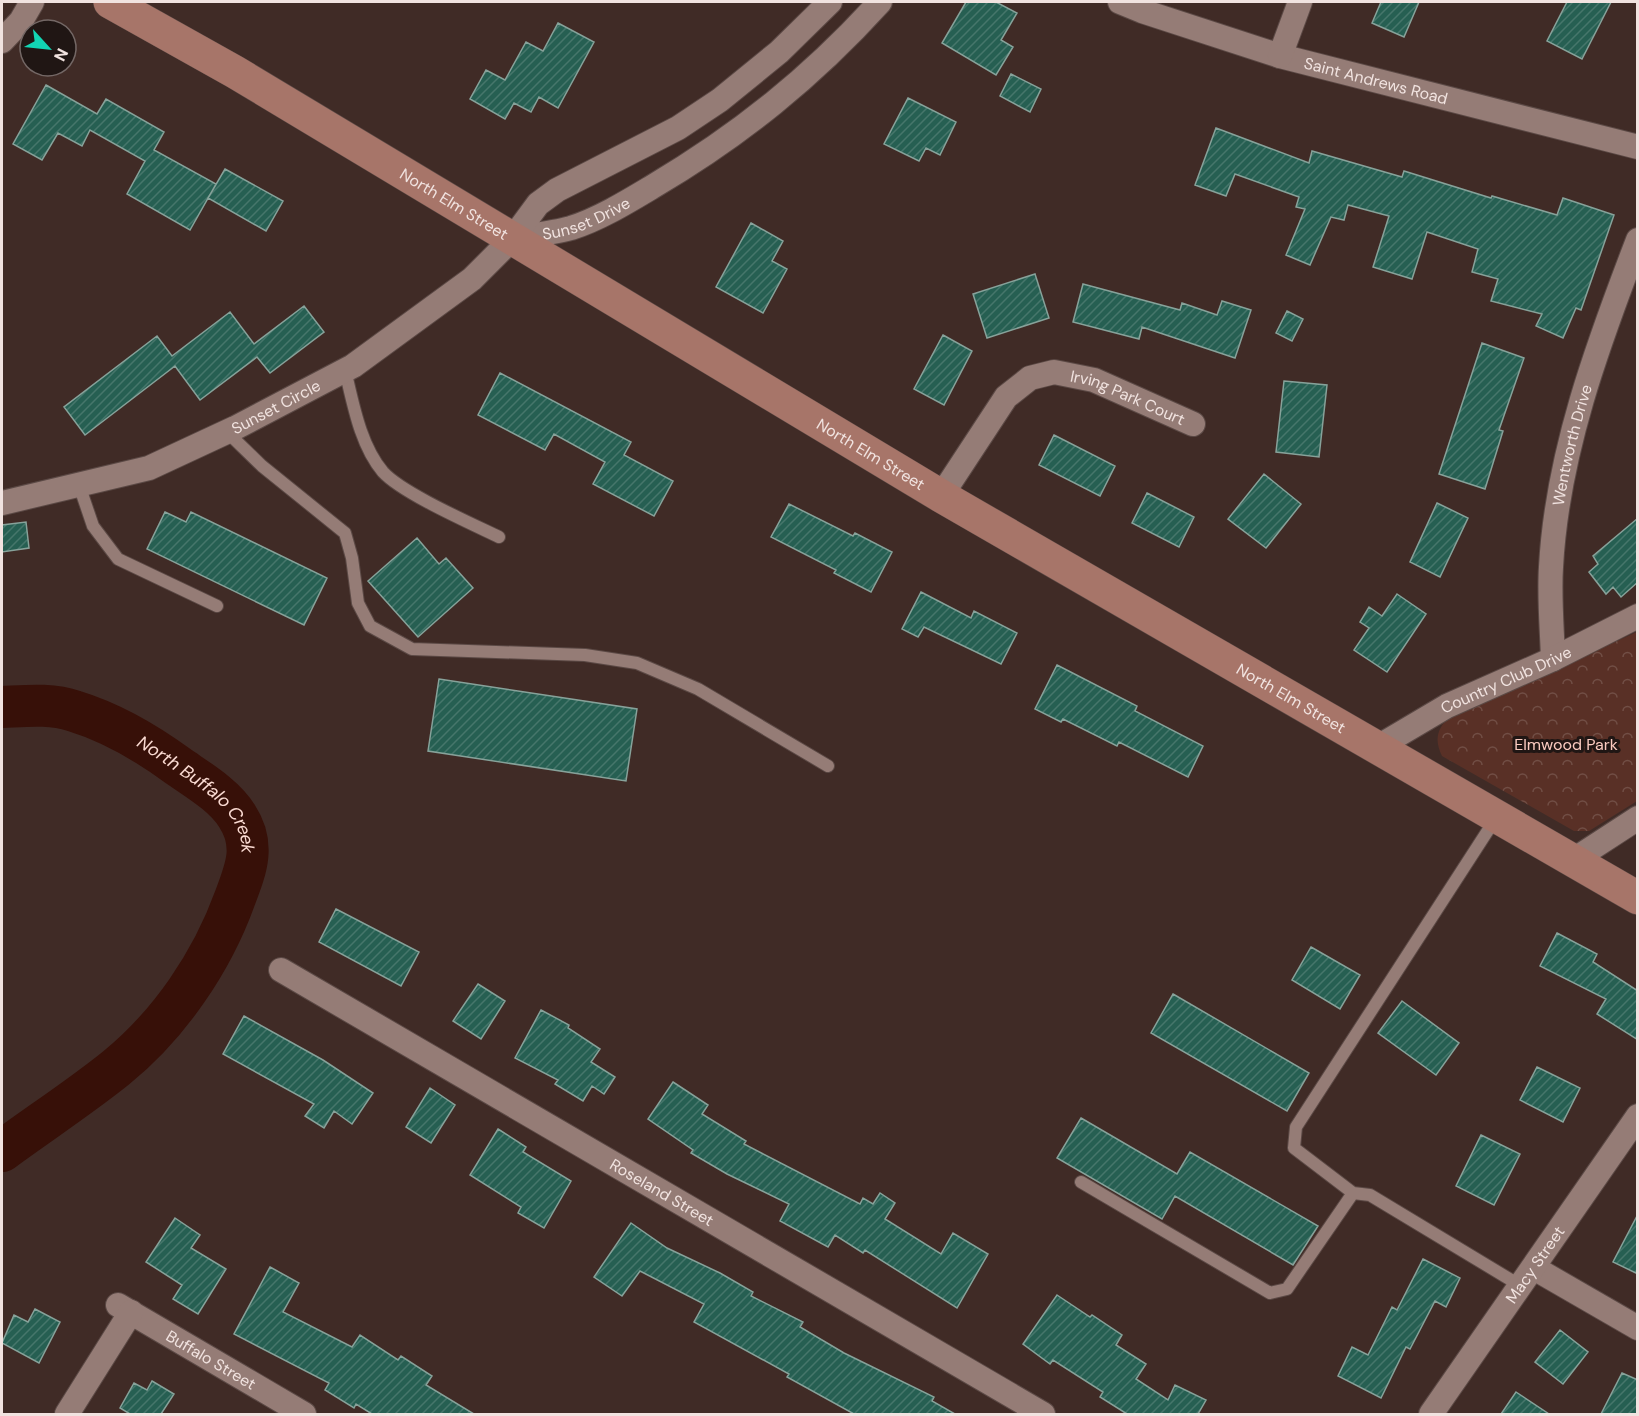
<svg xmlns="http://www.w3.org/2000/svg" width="1639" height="1416" viewBox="0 0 1639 1416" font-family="'DM Sans',sans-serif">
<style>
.park{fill:url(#park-crowns)}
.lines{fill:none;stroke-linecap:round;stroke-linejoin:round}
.river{stroke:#371008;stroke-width:42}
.building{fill:url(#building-hatch);stroke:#87a29a;stroke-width:1.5}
.service-casing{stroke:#5b4945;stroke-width:14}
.minor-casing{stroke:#5b4945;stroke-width:26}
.secondary-casing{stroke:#5b4945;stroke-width:34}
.service{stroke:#957c76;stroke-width:12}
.minor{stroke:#957c76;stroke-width:24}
.secondary{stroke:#a77569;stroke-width:33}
.labels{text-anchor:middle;stroke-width:6;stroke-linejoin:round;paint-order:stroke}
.street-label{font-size:16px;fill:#f1e3e0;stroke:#201614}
.park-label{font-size:16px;fill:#fbcbc0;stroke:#201614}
.water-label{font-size:18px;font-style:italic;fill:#fadad2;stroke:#201614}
</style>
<defs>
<pattern id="park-crowns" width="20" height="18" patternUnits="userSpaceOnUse" patternTransform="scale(1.5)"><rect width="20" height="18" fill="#593026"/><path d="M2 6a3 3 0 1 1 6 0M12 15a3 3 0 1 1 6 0" fill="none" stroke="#714e45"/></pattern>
<pattern id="building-hatch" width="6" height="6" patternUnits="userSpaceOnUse" patternTransform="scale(1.5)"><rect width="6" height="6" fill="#265f52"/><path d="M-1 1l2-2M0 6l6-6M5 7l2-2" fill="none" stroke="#46766b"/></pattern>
</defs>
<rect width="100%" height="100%" fill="#402b26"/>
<path class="park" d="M1637,632V801L1589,831H1574L1442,756C1434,739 1437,729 1450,716Z"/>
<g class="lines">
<path class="river" id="s1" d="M2,707C25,706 51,703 74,711C110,722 148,744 178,766C198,780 224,795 237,816C256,845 246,869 235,898C212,962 169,1025 116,1068C80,1097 40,1123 2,1151"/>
</g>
<path class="building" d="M966,2H996L1017,13L1001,40L1013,47L996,75L942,43Z
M1381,2H1419L1404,37L1372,23Z
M1567,2H1611L1582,59L1547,41Z
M558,23L594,42L558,108L539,97L531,112L514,103L505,119L470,99L486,70L505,80L526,42L543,51Z
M1011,74L1041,89L1030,112L1000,96Z
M46,85L97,114L106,99L164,132L154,150L216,184L190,230L127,194L145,161L90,130L82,146L58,133L42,160L13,144Z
M908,98L956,122L940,155L926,148L919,161L884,144Z
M1216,128L1309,163L1312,151L1402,177L1404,171L1491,198L1492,196L1557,215L1563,198L1614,215L1581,310L1576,308L1563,338L1536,326L1542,314L1491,301L1498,279L1472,272L1478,249L1427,232L1412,279L1373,267L1389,216L1348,205L1344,220L1331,217L1310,265L1286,255L1305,209L1296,207L1299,197L1235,174L1226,196L1195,185Z
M225,169L283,201L266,231L208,198Z
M751,223L783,241L772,261L787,269L763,313L716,287Z
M1035,274L1049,318L987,338L973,294Z
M1083,284L1180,310L1182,303L1217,315L1222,301L1251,310L1235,358L1142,327L1139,339L1073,322Z
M304,306L324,332L270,373L257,357L200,400L175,366L85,435L64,407L157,336L172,356L230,312L254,344Z
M1287,311L1303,319L1292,341L1276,333Z
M943,335L972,351L944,405L914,389Z
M1482,343L1524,358L1499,430L1503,431L1485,489L1439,474Z
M500,373L631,442L624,455L673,481L654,516L593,484L605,462L554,434L545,450L478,415Z
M1284,381L1327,385L1319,457L1276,452Z
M1054,435L1115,466L1100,496L1039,465Z
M1264,474L1301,504L1266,548L1228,519Z
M1147,493L1194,517L1179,547L1132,523Z
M1437,503L1468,518L1440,577L1410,562Z
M789,504L853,536L855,533L892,552L871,592L834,573L836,570L771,537Z
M165,512L186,522L191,512L327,578L304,625L147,549Z
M1638,518V582L1621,597L1613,587L1606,594L1589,572L1598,564L1593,556Z
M26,522L29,548L2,552V525Z
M417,538L439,564L446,558L473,588L418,637L368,581Z
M921,592L971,618L974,611L1017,633L1001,664L924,627L918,637L902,629Z
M1397,594L1426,614L1387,672L1354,650L1369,628L1360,622L1369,607L1382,616Z
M1057,665L1137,706L1135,711L1203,746L1188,777L1119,742L1117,746L1063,719L1061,722L1035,709Z
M439,679L637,709L626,781L428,751Z
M336,909L419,952L401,986L319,942Z
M1557,933L1597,954L1593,962L1638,991V1040L1597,1014L1606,999L1540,966Z
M1311,947L1360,975L1340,1009L1292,980Z
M478,984L505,1001L481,1039L453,1021Z
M1173,994L1309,1073L1287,1111L1151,1033Z
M1402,1001L1459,1043L1436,1075L1378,1033Z
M541,1010L569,1025L568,1028L600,1049L591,1062L615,1077L604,1094L592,1086L583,1101L555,1084L558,1080L515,1058Z
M244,1016L323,1060L373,1093L352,1124L334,1111L324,1128L305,1116L314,1104L223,1054Z
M1537,1067L1580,1088L1563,1122L1520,1100Z
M673,1082L708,1105L702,1114L746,1141L744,1144L860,1204L863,1198L873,1204L880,1193L895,1203L885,1219L941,1254L953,1233L988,1254L957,1308L865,1250L863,1253L835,1235L828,1247L780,1221L789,1204L727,1174L691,1153L693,1150L648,1119Z
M430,1088L455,1105L431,1143L406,1127Z
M1081,1118L1177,1174L1190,1152L1318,1226L1293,1265L1175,1196L1162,1219L1057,1158Z
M498,1129L526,1147L523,1152L571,1181L544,1228L518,1213L521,1207L470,1175Z
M1481,1135L1520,1154L1494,1205L1456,1186Z
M1638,1214V1274L1613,1262Z
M175,1218L200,1235L191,1248L226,1269L198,1314L173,1299L182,1285L146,1262Z
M631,1223L667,1248L720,1273L753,1292L751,1296L803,1322L800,1327L844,1353L934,1397L932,1401L955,1414H854L787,1377L789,1374L694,1322L704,1304L640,1271L622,1296L594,1277Z
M1423,1259L1460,1278L1446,1307L1435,1301L1410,1349L1406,1347L1381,1398L1338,1376L1352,1347L1368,1355L1392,1307L1397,1310Z
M270,1267L299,1283L283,1312L352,1347L360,1335L398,1360L401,1356L432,1376L426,1385L474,1414H372L356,1404L354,1408L325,1390L329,1383L234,1334Z
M1057,1295L1090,1317L1092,1315L1122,1335L1116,1345L1146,1364L1136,1379L1168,1400L1175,1385L1206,1400L1198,1414H1127L1100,1397L1103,1392L1053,1360L1050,1364L1023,1344Z
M35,1309L60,1322L39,1363L2,1343L14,1315L28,1322Z
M1560,1330L1588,1352L1563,1384L1535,1362Z
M1622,1373L1638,1380V1414H1601Z
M152,1381L174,1394L161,1414H130L120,1408L134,1383L147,1390Z
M1516,1392L1549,1414H1501Z"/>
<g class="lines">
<g class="service-casing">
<path id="service" d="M345,370C353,403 360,445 383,472C402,493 470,523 499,537
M227,432L262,466L345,533L352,558L358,603L370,626L412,649L585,655L637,663L698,689L828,766
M79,485L93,526L118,559L217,606
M1081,1182L1270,1293L1287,1289L1353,1193L1370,1195L1521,1286
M1353,1193L1294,1148L1296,1127L1496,818"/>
</g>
<g class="minor-casing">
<g id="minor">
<path id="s2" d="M1120,2L1142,11L1280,56L1638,147"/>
<path d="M2,41L21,21L32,2"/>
<path d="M1280,56L1300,2"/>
<path id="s3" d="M513,238C532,235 553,233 571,228C599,219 627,202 652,187C740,135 812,77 880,2"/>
<path id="s4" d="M941,496L1006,397L1030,378L1054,372L1094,380L1193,424"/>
<path id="s5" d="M2,503L149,468L235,428L353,366L472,279L513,238L538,204L557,190L678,128L720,100L779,52L830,2"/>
<path id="s6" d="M1553,659C1552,628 1549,597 1551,567C1557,454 1598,344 1638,240"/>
<path id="s7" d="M1376,748L1447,706L1553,659L1638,616"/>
<path d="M1572,861L1638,818"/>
<path id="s8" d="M281,970L1043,1414"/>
<path d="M1534,1268L1638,1328"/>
<path id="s9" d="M118,1305L304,1414"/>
<path d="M67,1414L131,1312"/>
<path id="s10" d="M1431,1414L1638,1116"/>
</g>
</g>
<g class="secondary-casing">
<g id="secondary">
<path id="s11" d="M110,2L235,72L941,496L1638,898"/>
</g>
</g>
<use href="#service" class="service"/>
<use href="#minor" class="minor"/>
<use href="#secondary" class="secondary"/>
</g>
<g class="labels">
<g class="street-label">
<text dy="6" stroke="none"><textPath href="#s2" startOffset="268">Saint Andrews Road</textPath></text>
<text dy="6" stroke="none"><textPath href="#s11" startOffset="399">North Elm Street</textPath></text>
<text dy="6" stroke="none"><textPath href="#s3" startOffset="76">Sunset Drive</textPath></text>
<text dy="6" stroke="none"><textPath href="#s4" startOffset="252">Irving Park Court</textPath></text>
<text dy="6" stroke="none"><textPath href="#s5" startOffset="292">Sunset Circle</textPath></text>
<text dy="6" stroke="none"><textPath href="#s6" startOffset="216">Wentworth Drive</textPath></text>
<text dy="6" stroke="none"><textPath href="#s11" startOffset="885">North Elm Street</textPath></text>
<text dy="6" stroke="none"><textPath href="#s7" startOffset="147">Country Club Drive</textPath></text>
<text dy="6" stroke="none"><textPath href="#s11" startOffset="1371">North Elm Street</textPath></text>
<text dy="6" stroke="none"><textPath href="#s8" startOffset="441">Roseland Street</textPath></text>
<text dy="6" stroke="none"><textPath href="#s10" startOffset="182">Macy Street</textPath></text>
<text dy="6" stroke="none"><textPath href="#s9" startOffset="108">Buffalo Street</textPath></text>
</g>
<g class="park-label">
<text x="1566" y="750">Elmwood Park</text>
</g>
<g class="water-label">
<text dy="6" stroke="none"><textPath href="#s1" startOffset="226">North Buffalo Creek</textPath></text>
</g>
</g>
<rect width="1639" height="1416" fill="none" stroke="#f1e3e0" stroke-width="6"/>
<g transform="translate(48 48) rotate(117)"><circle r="28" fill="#201614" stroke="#746866" stroke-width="1.5"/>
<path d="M0-4.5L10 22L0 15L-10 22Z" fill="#12d5b4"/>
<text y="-9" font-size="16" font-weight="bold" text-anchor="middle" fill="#f1e3e0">N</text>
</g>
</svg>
